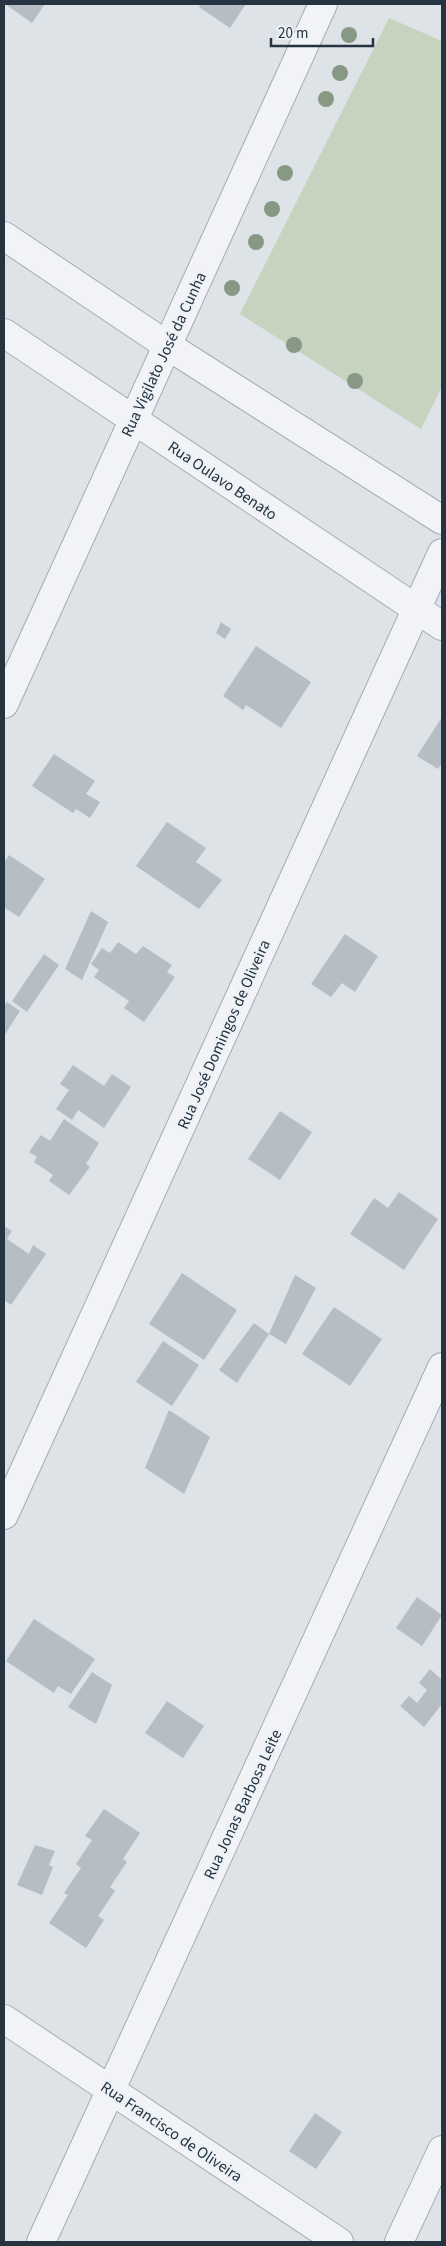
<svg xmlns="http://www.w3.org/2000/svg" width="446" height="2246" viewBox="0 0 446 2246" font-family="'Source Sans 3',sans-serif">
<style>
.green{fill:#c6d3be}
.building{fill:#b5bdc5}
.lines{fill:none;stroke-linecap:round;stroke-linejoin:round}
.minor-casing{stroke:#a3abb2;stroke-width:30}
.minor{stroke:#f1f3f6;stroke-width:28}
.tree{fill:#879984}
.labels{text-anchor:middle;stroke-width:4;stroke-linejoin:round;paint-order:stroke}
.street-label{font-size:16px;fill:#263340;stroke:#edf2f6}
</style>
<rect width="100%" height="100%" fill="#dee3e8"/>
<path class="green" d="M389,18L442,41V387L421,429L240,314Z"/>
<path class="building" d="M5,4H45L32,23Z
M201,4H246L230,28L199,7Z
M221,622L231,629L225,639L216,633Z
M256,646L311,682L281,728L246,705L243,710L223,696Z
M442,717V763L438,769L417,756Z
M54,754L95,781L86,794L100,802L90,818L76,809L73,813L32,786Z
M167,822L206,848L196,862L222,880L199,909L136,866Z
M9,855L45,879L19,917L5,908L4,909V863Z
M91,911L108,922L82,980L65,969Z
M345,934L378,956L355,992L342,983L331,997L311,984Z
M118,942L136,954L143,946L172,965L167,972L175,977L144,1022L124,1008L129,1001L94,977L99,970L91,964L102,948L110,953Z
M44,954L59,965L27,1012L12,1001Z
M7,1002L20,1011L4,1036V1006Z
M73,1065L104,1086L112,1074L131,1087L104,1128L78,1110L72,1120L56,1109L69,1090L60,1084Z
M280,1111L312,1132L280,1180L248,1159Z
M64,1119L99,1143L86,1164L90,1167L69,1195L49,1181L53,1175L34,1162L37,1157L29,1152L41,1135L50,1141Z
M399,1192L438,1219L404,1270L350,1234L374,1198L388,1208Z
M4,1226L12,1231L7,1239L29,1254L33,1245L46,1254L11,1305L4,1300Z
M182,1273L237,1310L204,1360L149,1324Z
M295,1275L316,1288L286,1344L269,1334Z
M334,1307L382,1339L350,1386L302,1354Z
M254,1323L269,1334L237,1383L219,1370Z
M163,1341L199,1365L172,1406L136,1382Z
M169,1410L210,1437L184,1494L145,1468Z
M417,1597L442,1615L422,1646L396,1628Z
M34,1619L95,1659L71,1694L58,1686L54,1693L6,1661Z
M430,1669L442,1680V1704L424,1727L400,1706L409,1696L417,1703L427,1690L419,1683Z
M92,1672L112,1685L96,1724L68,1707Z
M167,1701L204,1726L183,1758L145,1733Z
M104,1809L140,1833L123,1859L127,1862L110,1887L115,1891L98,1916L104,1920L86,1948L49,1923L68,1895L64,1893L81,1868L76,1864L92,1840L85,1836Z
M35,1845L55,1851L49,1865L53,1867L42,1895L17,1885Z
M315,2113L342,2132L316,2169L289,2151Z"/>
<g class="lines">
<g class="minor-casing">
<path id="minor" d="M4,236L168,346L442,520
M4,333L442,626
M4,704L323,4
M4,1515L442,553
M4,2019L339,2242
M41,2242L442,1367
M399,2242L442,2150"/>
</g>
<use href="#minor" class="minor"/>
</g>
<g class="tree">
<circle cx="349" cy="35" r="8"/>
<circle cx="340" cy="73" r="8"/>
<circle cx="326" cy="99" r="8"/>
<circle cx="285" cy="173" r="8"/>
<circle cx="272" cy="209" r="8"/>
<circle cx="256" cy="242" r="8"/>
<circle cx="232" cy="288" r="8"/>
<circle cx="294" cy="345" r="8"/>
<circle cx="355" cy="381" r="8"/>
</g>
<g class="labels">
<g class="street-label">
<text transform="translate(163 354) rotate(-65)" y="6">Rua Vigilato José da Cunha</text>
<text transform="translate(223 480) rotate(34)" y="6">Rua Oulavo Benato</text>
<text transform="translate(223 1034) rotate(-66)" y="6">Rua José Domingos de Oliveira</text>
<text transform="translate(242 1804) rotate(-65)" y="6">Rua Jonas Barbosa Leite</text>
<text transform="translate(172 2131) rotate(34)" y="6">Rua Francisco de Oliveira</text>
</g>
</g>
<rect width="446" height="2246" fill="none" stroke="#263340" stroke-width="10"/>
<path d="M271 38v8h102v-8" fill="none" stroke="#263340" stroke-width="2.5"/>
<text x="278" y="38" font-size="15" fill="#263340" stroke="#edf2f6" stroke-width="4" paint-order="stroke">20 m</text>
</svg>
